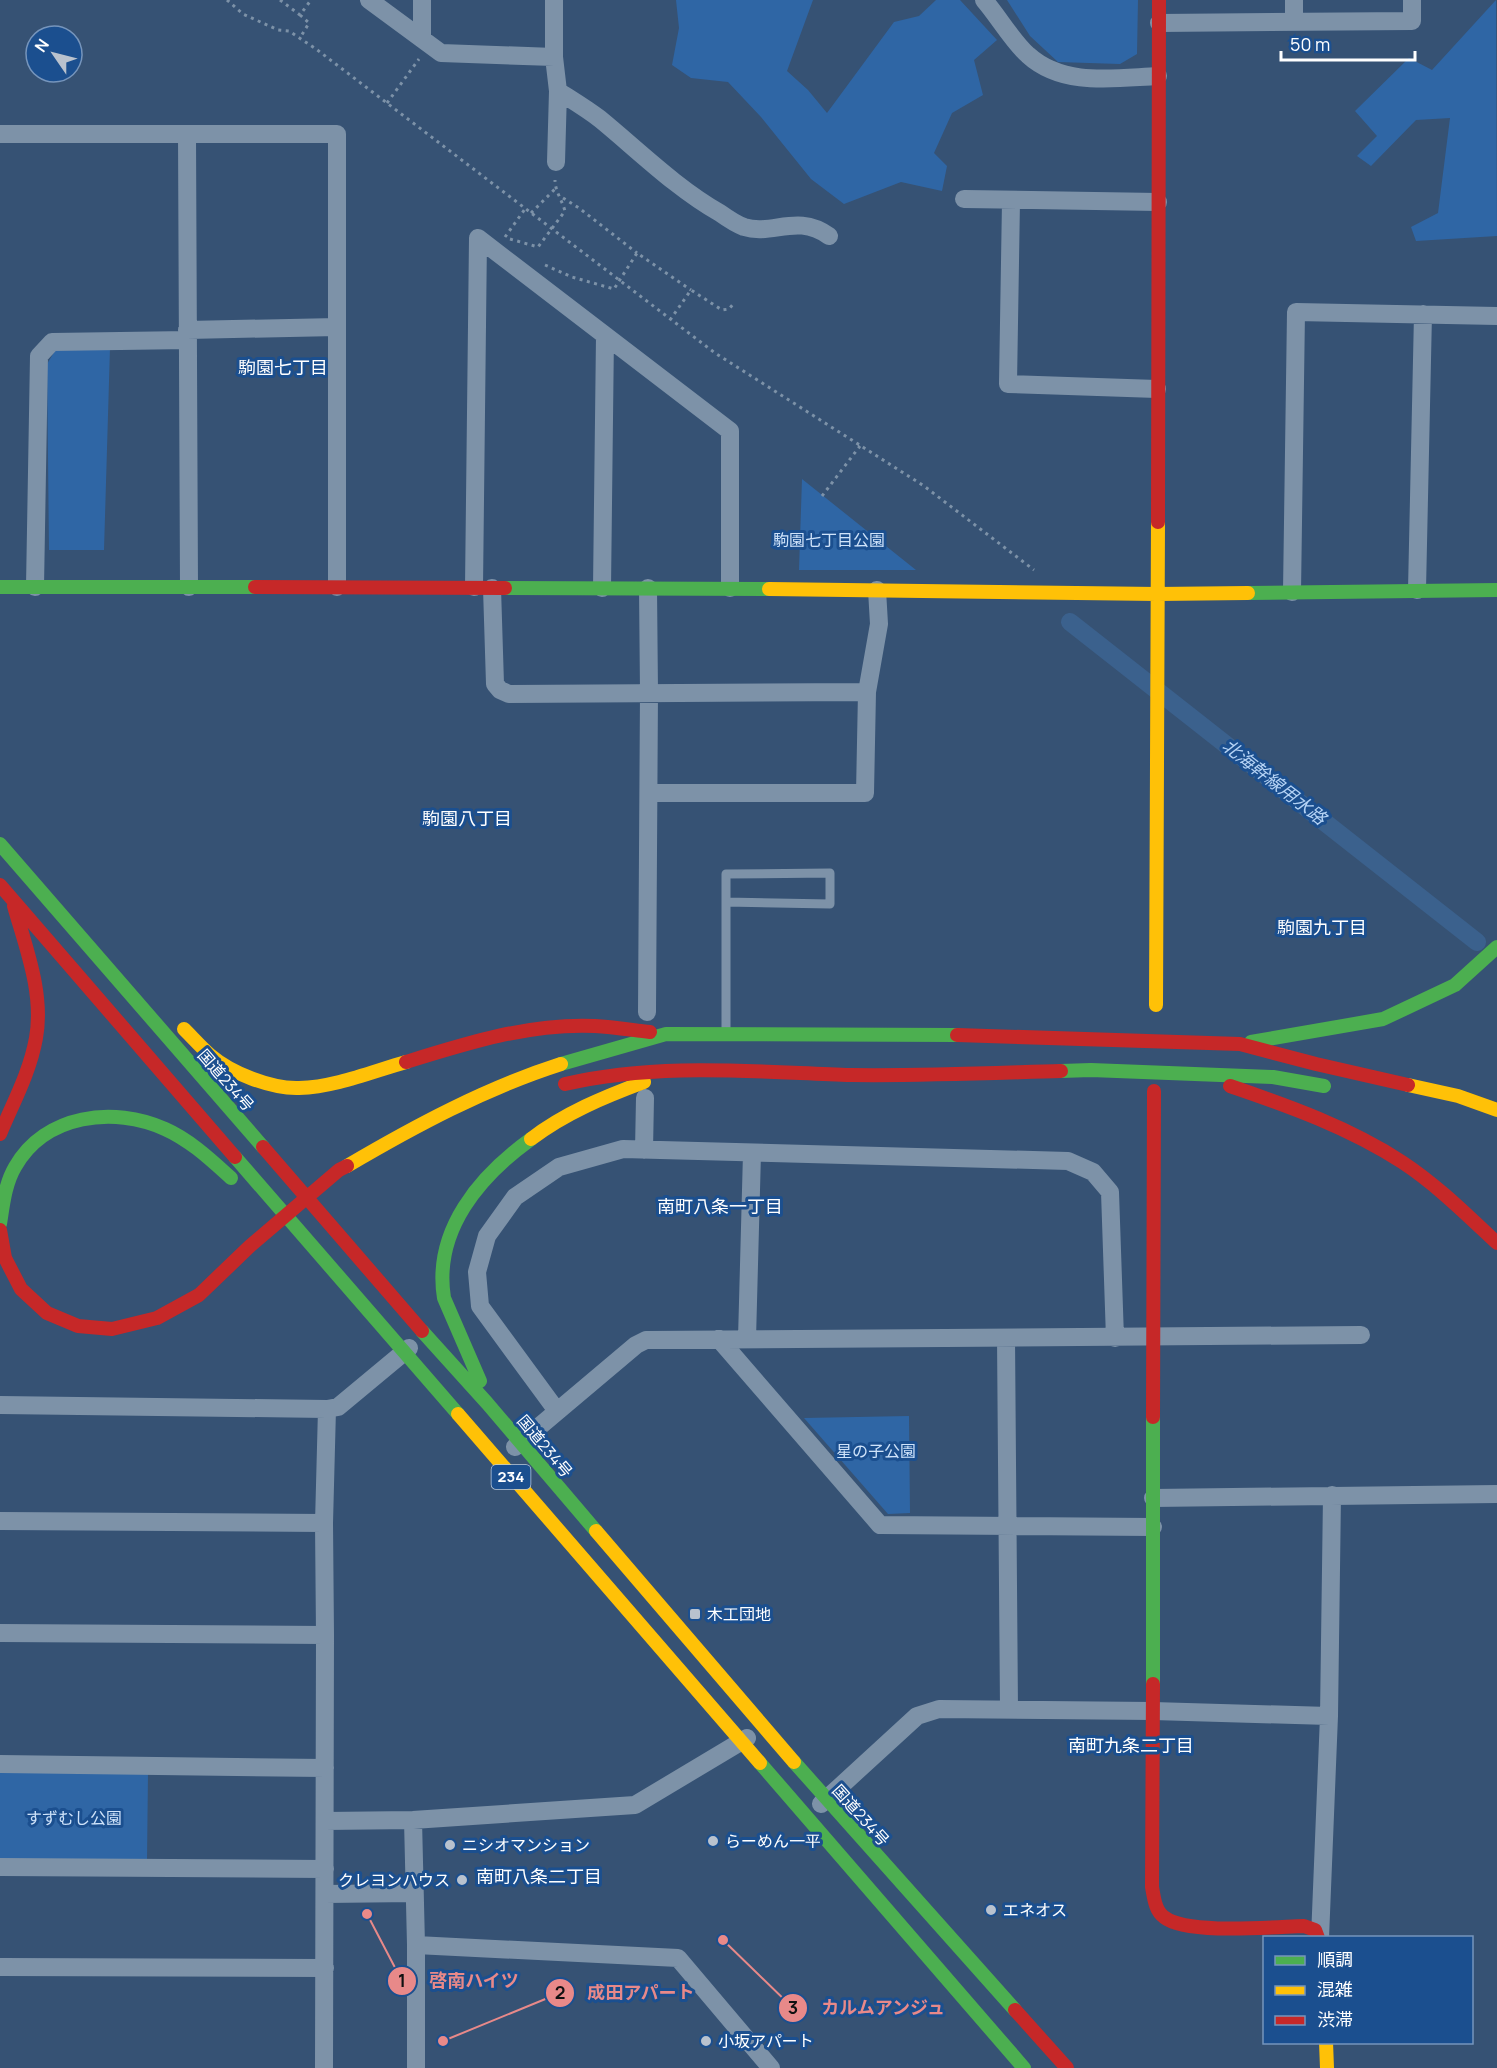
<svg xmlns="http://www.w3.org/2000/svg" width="1497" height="2068" font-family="Manrope,'Noto Sans JP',sans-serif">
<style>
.green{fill:#2f66a5}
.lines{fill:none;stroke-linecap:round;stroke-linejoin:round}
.canal{stroke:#3b618d;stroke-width:18}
.path{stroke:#7d92a8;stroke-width:3;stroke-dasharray:3 4.5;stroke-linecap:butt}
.lane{stroke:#7d92a8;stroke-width:9}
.street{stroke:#7d92a8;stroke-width:18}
.fast{stroke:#4caf50;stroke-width:14}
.slow{stroke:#ffc107;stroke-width:14}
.jam{stroke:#c62828;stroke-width:14}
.poi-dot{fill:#b9c2ce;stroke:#1b4f8f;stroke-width:2}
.labels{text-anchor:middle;stroke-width:6;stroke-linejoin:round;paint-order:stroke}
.shield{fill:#1b4f8f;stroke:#bbcadd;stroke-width:1.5}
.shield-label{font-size:15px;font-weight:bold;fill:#fff}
.park-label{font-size:16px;fill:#cfe3fa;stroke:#1b4f8f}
.street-label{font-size:16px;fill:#fff;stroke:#1b4f8f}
.poi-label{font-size:16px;fill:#fff;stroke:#1b4f8f;text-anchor:start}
.neighbourhood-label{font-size:18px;fill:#fff;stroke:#1b4f8f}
.water-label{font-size:18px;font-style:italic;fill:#b5d3f5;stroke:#1b4f8f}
.leader{fill:none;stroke:#e88989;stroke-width:2}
.callout-dot{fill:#e88989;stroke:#1b4f8f;stroke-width:2}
.mark-label{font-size:18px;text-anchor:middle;font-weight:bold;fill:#111}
.callout-label{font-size:18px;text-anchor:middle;font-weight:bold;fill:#e88989;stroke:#1b4f8f;stroke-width:6;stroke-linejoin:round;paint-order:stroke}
</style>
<rect width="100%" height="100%" fill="#365274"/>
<path class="green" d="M676,0H813L787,71L808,90L827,113L894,22L919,16L936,0H960L997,40L974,60L983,95L952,113L934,153L947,166L942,191L901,182L844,204L811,179L761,117L728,82L691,78L672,65L679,28Z
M1007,0H1138L1137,54L1120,64L1058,62L1030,36Z
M1496,0L1497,236L1416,241L1411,227L1438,213L1450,118L1416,120L1371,166L1357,156L1377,136L1355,111L1409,58L1432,70Z
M110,348L104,550H49L47,364L56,349Z
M802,479L916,570H799Z
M909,1416L910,1513L888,1514L804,1418Z
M0,1773H148L147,1862L0,1861Z"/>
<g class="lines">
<path class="canal" d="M1070,622L1477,942"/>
<path class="path" d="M227,0L243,14L278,30L289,31L316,49L715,353L924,486L1034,570
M280,0L300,15L311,0
M300,15L309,23L300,38
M387,103L419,59
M563,198L579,208L637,253
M531,213L555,189
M505,237L525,209
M510,239L538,247L565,211C562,200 555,191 555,180
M545,265L572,277L614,289L637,253L691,290
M670,320L691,290L722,310L729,309L735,302
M822,496L860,446"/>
<path class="lane" d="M726,902V874L830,873V904L726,902V1029"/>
<path class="street" d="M369,0L441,53L554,57
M422,0V39
M554,0V57L558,91L556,162
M984,0C998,16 1013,42 1028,55C1063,87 1114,78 1158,76
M1294,0V20
M1159,23L1412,21V0
M558,91C572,100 587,109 600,119C639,151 676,188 720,213C727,218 736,224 744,227C773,236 797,213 829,236
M0,134H337V587
M187,134L189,587
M964,199L1158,202
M1011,201L1008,384L1157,389
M478,238L730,431V588
M187,330L337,327
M35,587L39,356L52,342L188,340
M474,587L478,238
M492,588L495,684L500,690L509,694L867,692
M602,588L605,335
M1417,590L1423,314
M1292,592L1296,312L1497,316
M649,793H865L867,692L879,624L877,590
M647,1012L649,692L648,588
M644,1150L645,1098
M1006,1338L1009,1709
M719,1339L880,1525L1153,1527
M747,1339L752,1153
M0,1405L327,1409
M557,1411L480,1306L477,1272L487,1236L515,1197L559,1167L623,1149L1068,1161L1093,1172L1110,1192L1115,1338
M515,1447L636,1345L646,1340L1361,1335
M1153,1498L1497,1494
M0,1521L324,1523
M0,1633L325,1635
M0,1764L325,1768
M821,1804L917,1716L939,1709L1153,1711L1329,1716
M413,1820L416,1945V2068
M325,1821L413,1820L635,1805L747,1738
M0,1867L325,1869
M325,1894L414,1893
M1320,1938L1329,1716L1332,1495
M416,1945L678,1958L771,2068
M0,1967L325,1968
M324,2068L325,1635L324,1523L327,1409L338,1407L409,1348"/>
<path class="fast" d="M0,587H255
M505,588L769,589
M1248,593L1497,590
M0,844L263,1147
M1251,1042L1383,1019L1455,985L1497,947
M561,1064L666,1034L957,1035
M1061,1071L1091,1070L1273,1077L1324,1086
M235,1157L458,1414
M0,1224C3,1205 5,1184 15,1167C45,1114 114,1106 165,1129C190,1140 211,1160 231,1178
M422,1331L487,1403L596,1531
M480,1381L444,1298C433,1230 480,1176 531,1139
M1153,1684V1417
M794,1762L1015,2010
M760,1763L1024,2068"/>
<path class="slow" d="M769,589L1157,594L1248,593
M1156,1005L1158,522
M184,1029C193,1038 201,1047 210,1055C231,1073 271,1089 299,1088C335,1087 371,1072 406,1062
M1408,1085L1458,1096L1497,1110
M531,1139C565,1113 604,1097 644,1082
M347,1166C415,1126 486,1088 561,1064
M458,1414L760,1763
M596,1531L794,1762
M1326,2042L1327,2068"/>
<path class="jam" d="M1158,522L1159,0
M255,587L505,588
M0,885L235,1157
M957,1035L1240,1044L1316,1064L1408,1085
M406,1062C467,1043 530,1023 595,1026C613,1027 632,1030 650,1032
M565,1084C658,1062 756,1072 851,1075C921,1076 991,1073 1061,1071
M1230,1086C1289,1106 1350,1128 1402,1162C1437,1185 1467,1215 1497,1243
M0,1134C13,1103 30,1072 36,1038C44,994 26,948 14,906
M263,1147L422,1331
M0,1230L5,1258L21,1289L47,1313L78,1326L112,1329L157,1318L199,1295L250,1246L339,1170L347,1166
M1153,1417L1154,1091
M1153,1684L1152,1887C1154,1897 1155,1911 1164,1917C1186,1935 1273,1927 1304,1926L1315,1930L1318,1938
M1015,2010L1067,2068"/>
</g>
<g class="poi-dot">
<rect x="689" y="1608" width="12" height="12" rx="3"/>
<circle cx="713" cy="1841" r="6"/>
<circle cx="450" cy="1845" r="6"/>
<circle cx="462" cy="1880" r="6"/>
<circle cx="991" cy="1910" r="6"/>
<circle cx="706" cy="2041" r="6"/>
</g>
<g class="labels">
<rect class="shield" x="491.5" y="1465" width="39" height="24" rx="4.5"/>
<g class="shield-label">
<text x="511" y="1482">234</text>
</g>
<g class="park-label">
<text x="829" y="546">駒園七丁目公園</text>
<text x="876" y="1457">星の子公園</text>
<text x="74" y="1824">すずむし公園</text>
</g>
<g class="street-label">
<text transform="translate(226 1080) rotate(49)" y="6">国道234号</text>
<text transform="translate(545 1446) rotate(50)" y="6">国道234号</text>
<text transform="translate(861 1815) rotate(48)" y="6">国道234号</text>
</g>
<g class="poi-label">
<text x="707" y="1620">木工団地</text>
<text x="725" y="1847">らーめん一平</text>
<text x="462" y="1851">ニシオマンション</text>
<text x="450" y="1886" text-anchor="end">クレヨンハウス</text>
<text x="1003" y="1916">エネオス</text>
<text x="718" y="2047">小坂アパート</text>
</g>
<g class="neighbourhood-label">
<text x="283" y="374">駒園七丁目</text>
<text x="467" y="825">駒園八丁目</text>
<text x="1322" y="934">駒園九丁目</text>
<text x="720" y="1213">南町八条一丁目</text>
<text x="1131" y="1752">南町九条二丁目</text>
<text x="539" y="1883">南町八条二丁目</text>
</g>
<g class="water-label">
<text transform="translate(1274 782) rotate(38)" y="6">北海幹線用水路</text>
</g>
</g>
<path class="leader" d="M367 1914L402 1981M443 2041L560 1993M723 1940L793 2008"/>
<g class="callout-dot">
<circle cx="367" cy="1914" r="6"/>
<circle cx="443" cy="2041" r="6"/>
<circle cx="723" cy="1940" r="6"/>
<circle cx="402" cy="1981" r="15"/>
<circle cx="560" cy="1993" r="15"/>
<circle cx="793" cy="2008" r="15"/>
</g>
<g class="mark-label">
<text x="402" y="1987">1</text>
<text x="560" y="1999">2</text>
<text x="793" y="2014">3</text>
</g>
<g class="callout-label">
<text x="474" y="1987">啓南ハイツ</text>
<text x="641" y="1999">成田アパート</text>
<text x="883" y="2014">カルムアンジュ</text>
</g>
<rect x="1263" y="1936" width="210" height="108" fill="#1b4f8f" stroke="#7695bc" stroke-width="1.5"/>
<rect x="1275" y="1956" width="30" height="9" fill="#4caf50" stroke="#7695bc" stroke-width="1.5"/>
<text x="1317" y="1966" font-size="18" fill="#ffffff">順調</text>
<rect x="1275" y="1986" width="30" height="9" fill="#ffc107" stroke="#7695bc" stroke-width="1.5"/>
<text x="1317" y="1996" font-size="18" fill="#ffffff">混雑</text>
<rect x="1275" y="2016" width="30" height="9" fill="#c62828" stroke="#7695bc" stroke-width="1.5"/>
<text x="1317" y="2026" font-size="18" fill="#ffffff">渋滞</text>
<g transform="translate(54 54) rotate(305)"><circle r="28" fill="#1b4f8f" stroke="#7695bc" stroke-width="1.5"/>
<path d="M0-4.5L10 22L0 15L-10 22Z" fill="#b9c2ce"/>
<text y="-9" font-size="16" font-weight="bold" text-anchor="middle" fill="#ffffff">N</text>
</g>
<path d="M1281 51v9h134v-9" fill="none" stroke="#ffffff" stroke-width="3"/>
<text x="1290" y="51" font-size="18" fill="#ffffff" stroke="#1b4f8f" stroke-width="4.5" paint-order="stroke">50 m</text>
</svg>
